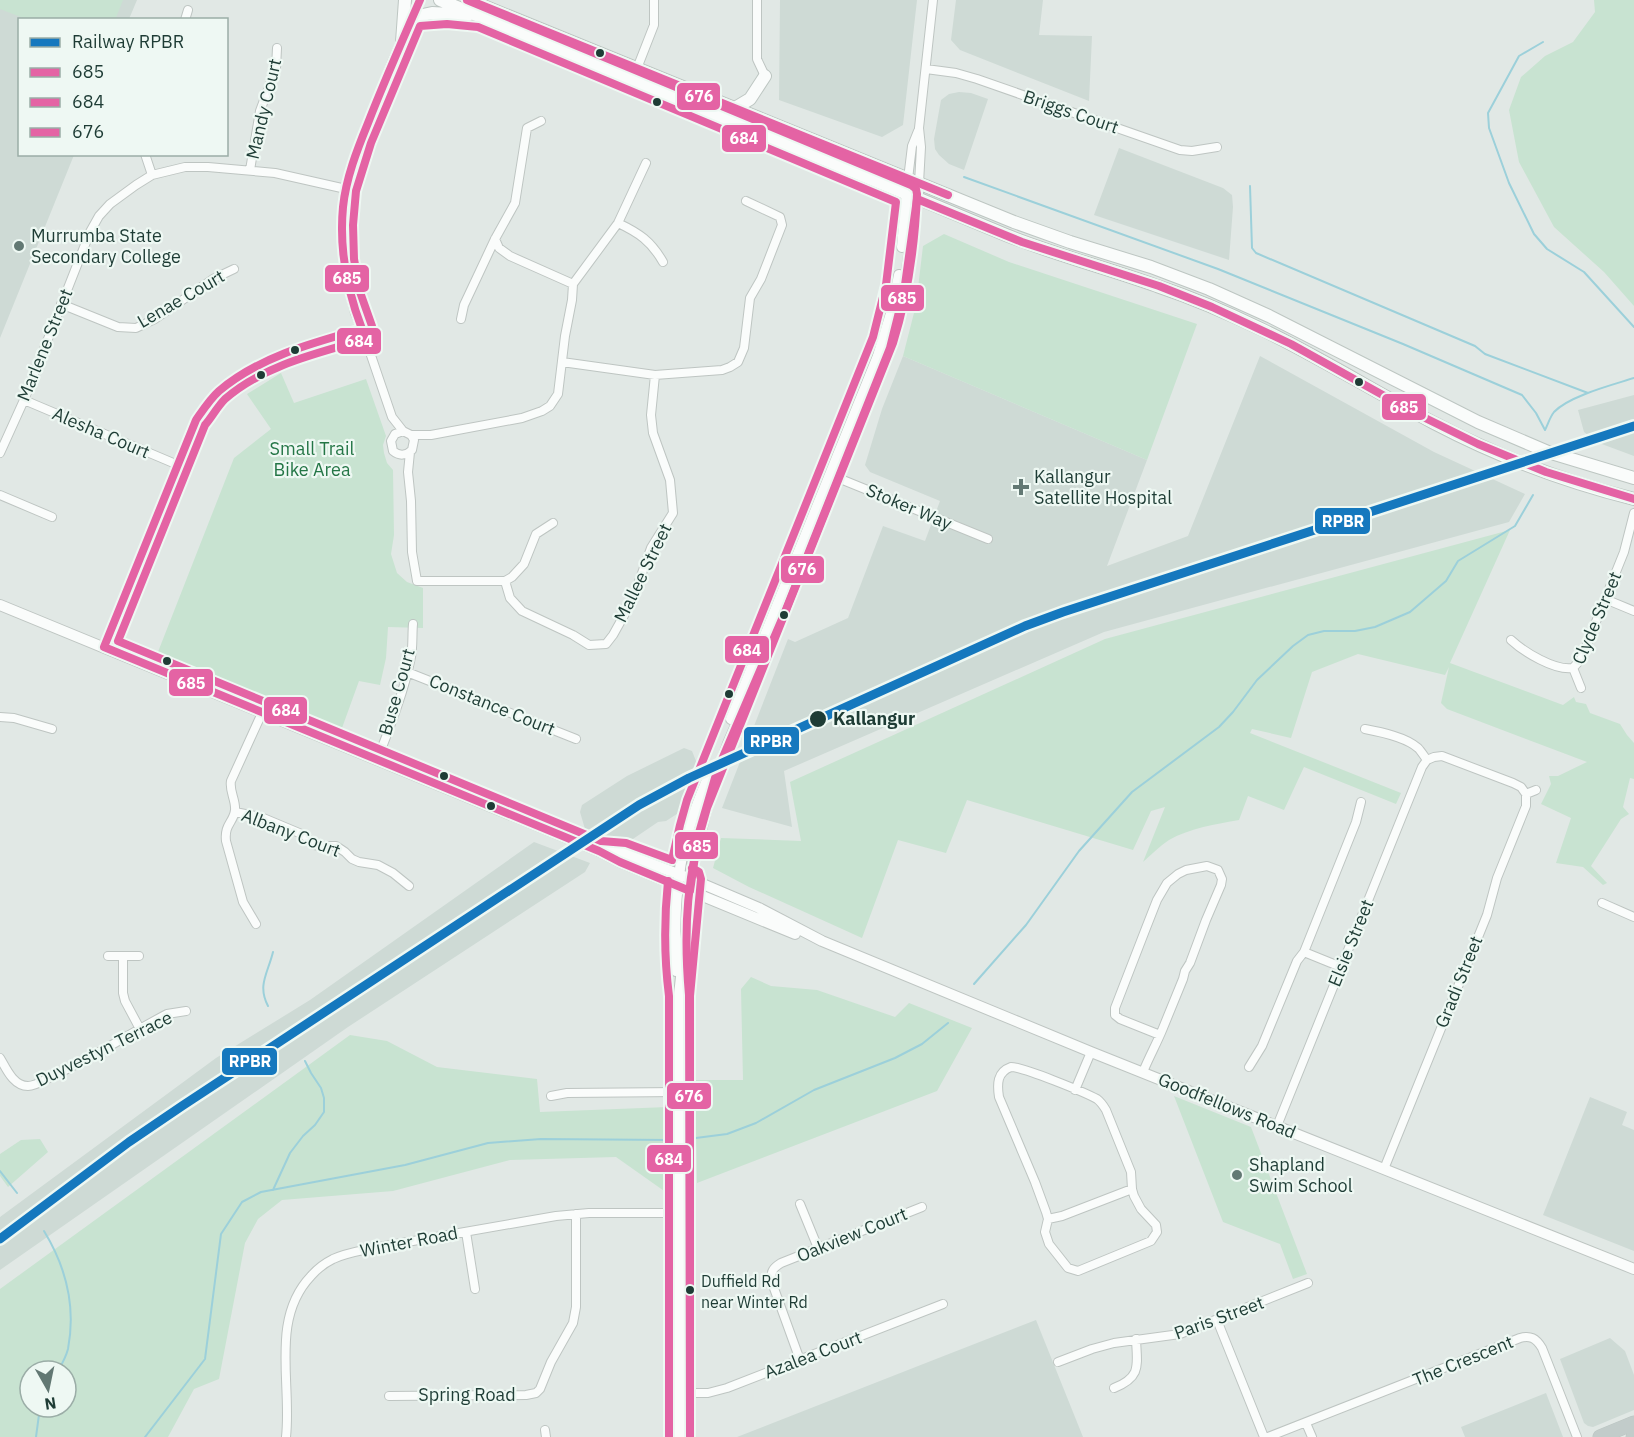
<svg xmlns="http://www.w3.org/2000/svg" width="1634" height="1437" font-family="'IBM Plex Sans',sans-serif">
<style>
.built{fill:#cedad5}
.green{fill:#c8e3d1;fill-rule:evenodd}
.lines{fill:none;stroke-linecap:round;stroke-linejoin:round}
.stream{stroke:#9cd0da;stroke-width:2}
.minor-casing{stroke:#bec5c2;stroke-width:10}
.tertiary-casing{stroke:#bec5c2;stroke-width:12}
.secondary-casing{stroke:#bdc6c2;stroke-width:14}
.trunk-casing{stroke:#bbc5c2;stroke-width:15}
.minor{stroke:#fafcfb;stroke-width:8}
.tertiary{stroke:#fafcfb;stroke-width:10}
.secondary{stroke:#fafcfb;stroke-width:12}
.trunk{stroke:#c2ccca;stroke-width:14}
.bus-1-casing{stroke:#eef8f3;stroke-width:12}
.bus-2-casing{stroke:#eef8f3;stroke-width:12}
.bus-3-casing{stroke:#eef8f3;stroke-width:12}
.bus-1{stroke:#e463a4;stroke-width:8}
.bus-2{stroke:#e463a4;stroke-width:8}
.bus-3{stroke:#e463a4;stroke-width:8}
.rail-1-casing{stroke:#eef8f3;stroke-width:14}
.rail-1{stroke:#1578be;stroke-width:9}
.bus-dot{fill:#1e3c35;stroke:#eef8f3;stroke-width:2}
.poi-dot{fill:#627873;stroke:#eef8f3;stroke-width:2}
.labels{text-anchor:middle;stroke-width:4.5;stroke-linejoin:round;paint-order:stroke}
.bus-label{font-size:16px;fill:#1e3c35;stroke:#eef8f3;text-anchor:start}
.street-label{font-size:18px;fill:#1e3c35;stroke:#eef8f3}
.poi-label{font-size:18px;fill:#1e3c35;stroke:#eef8f3;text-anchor:start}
.park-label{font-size:18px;fill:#247646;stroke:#eef8f3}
.stop-label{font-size:18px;font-weight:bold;fill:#1e3c35;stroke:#eef8f3;text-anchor:start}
.line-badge{stroke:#eef8f3;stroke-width:2}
.badge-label{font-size:16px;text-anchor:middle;font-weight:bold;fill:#fff}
</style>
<rect width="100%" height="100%" fill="#e1e8e5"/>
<path class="built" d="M0,0H137L129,19L20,20V154L74,155L0,338Z
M780,0H917L903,125L882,137L779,100Z
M956,0H1043L1039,35L1092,36L1089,101L960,50L951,40Z
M959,92L971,93L988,99L964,170L949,164L939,155L935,149L934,139L941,100L949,94Z
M1119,148L1223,188L1232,195L1233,207L1229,260L1094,215Z
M903,356L1147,460L1107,566L1188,536L1260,356L1434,452L1525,494L1509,522L1104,632L784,771L792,827L722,808L788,639L795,642L848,618L883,526L925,541L940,501L870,472L865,465L882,409Z
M1634,395V456L1599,443L1584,432L1578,410Z
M684,748L692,751L696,761L694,779L680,812L666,821L658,822L630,841L598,837L585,829L580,812L582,805L627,776Z
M534,842L590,863L585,872L348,1027L0,1270V1217L216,1058L310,1000Z
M1590,1097L1627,1112L1622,1125L1634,1130V1251L1543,1215Z
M1036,1320L1083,1437H737L936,1359Z
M1610,1338L1625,1351L1634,1375V1410L1593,1427L1588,1426L1584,1423L1560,1359Z
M1546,1393L1563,1437H1465L1461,1427Z"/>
<path class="green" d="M0,0H123L115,20L26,19L0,9Z
M1594,0H1634V306L1604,272L1554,227L1519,162L1509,110L1521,77L1545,56L1573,42L1595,12Z
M944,234L1009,262L1197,324L1147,460L903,356L916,305L923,246Z
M281,373L294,403L366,379L386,436L383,445L384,453L387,463L393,470L394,535L391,554L397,573L407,582L423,588V628L388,627L386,658L380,685L359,681L342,728L156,657L234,458L271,429L247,394Z
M1510,530L1450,663L1563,705L1574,697L1576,702L1586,704L1590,713L1620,724L1627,735L1634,743V779L1630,778L1623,807L1629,814L1621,819L1591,866L1607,883L1603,885L1583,867L1556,863L1571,818L1541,804L1551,784L1549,776H1558L1587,762L1447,709L1441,703L1449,667L1445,675L1358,654L1312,672L1291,738L1252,729L1250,733L1401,793L1396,804L1304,767L1284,810L1248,796L1239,820C1216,824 1190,828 1169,840C1160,846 1152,854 1143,862L1165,807L1151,811L1133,850L967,800L946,853L898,840L862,938L749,887L713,868L721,838L801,841L790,782L1105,639Z
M751,977L771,986L817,990L895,1017L909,1003L972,1028L937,1091L697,1183L695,1080H743L741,989Z
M350,1035L387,1041L437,1067L537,1079L540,1112L668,1107L667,1193L616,1157L510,1160L393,1191L282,1200L258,1219L245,1243L219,1379L194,1389L168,1437H0V1289ZM30,1371H66V1407H30Z
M1174,1096L1251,1127L1307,1274L1293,1279L1280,1244L1223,1222Z
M40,1139L48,1152L8,1187L0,1176V1154L21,1140Z"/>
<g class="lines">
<path class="stream" d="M1543,42L1519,56L1488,113L1489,128L1509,183L1534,234L1547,249L1584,272L1634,327
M964,177L1218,269L1403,344L1522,395L1536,413L1545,430
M1250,186L1252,248L1256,253L1475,346L1485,354L1588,393
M1545,430C1548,424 1550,417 1554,412C1569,396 1612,385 1634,378
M974,984L1026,925L1079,851L1132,792L1219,727L1233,712L1257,680L1293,646L1308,635L1324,631H1355L1375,627L1410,612L1446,581L1458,561L1515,526L1533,495
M268,1006C257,985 268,973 273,952
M688,1139L727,1134L756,1123L814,1090L895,1058L922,1044L948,1023
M0,1171L17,1193
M273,1190L290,1153L303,1136L315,1125L324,1112V1098L321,1088L311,1073L305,1061
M44,1231C66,1267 76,1307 68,1349C66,1357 62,1364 58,1371
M36,1437L40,1407
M145,1437L205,1359L221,1234L242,1202L261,1192L405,1165L488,1143L541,1139L670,1140"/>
<g class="minor-casing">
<path id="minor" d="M757,0V59L765,76
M185,20L188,10
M926,69L956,73L977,79L1180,150L1192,151L1217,147
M636,71L654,25V0
M145,154L152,175
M250,170L260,111L276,68L277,48
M908,179L912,146L918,131
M919,183L921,147L919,128L933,0
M618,223C639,233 651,241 663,262
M495,239L499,248L510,256L573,284
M61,304L118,327L136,328L155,319L213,279L234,269
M461,319L464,305L495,239L515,203L527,128L541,121
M562,362L655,375L722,370L730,367L738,362L744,348L750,298L761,279L782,225L780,217L746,201
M24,400L178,465
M403,431L395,434L391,441L393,451C399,456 406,456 412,450L414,440L411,435L403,431L392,417L362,329L355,313L346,275L342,231L343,207L346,189L355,158L392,62L420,0
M411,435H431L522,418L542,411L550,406L558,394L565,336L572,300L573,284L618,223L646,163
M410,452L408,472L411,501L412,552L417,581H505L512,577L524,564L536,534L553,523
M0,453L24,400L90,232L99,216L110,204L136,185L152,175L185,167H208L275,173L346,189
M833,476L988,539
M0,495L52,517
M505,581L510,598L522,611L573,635L589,645L606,644L613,635L632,601L651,548L673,513L670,480L653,433L651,415L655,375
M1605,599L1634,611
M1511,640C1524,652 1555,671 1573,668
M104,647L196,420C203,411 210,399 219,391C260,357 312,343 362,329
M407,672L576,739
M1581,688L1573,668L1581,659L1624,552L1634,513
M0,717L14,718L52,729
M1365,729C1381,732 1406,737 1418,748C1421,751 1424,756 1427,760
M377,760C390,727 404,692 411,657C413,646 412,635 413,624
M1427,760L1434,757L1442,756L1513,783L1521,787L1526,794L1536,790
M235,812L261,817L304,835L314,845L320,846H336L345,852L352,859L359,862L378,865L393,873L409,886
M1602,903L1634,917
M256,924L243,902L226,841C224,824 234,822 235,810C236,800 229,791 231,781L262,713
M1304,952L1341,967
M108,956H123
M139,956H123V993L125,1001L140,1029
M0,1058C6,1068 13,1086 28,1086C36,1086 46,1079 53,1076C92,1058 129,1034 167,1014L186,1011
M1011,1067C1023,1067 1084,1092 1097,1099C1101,1102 1103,1105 1106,1110L1131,1172L1132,1189L1134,1196L1141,1209L1156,1225L1157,1232L1151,1241L1078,1271L1068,1268L1049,1244L1045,1232L1048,1219L1046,1212L1035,1182L999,1097C997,1084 997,1072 1011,1067Z
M1249,1067L1262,1046L1297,961L1304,952L1356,822L1361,802
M1143,1072C1149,1057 1157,1043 1163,1028L1183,979L1185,971L1190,963L1206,920L1221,885L1222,879L1218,870L1207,866L1186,870L1178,874L1167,883L1157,900L1146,928L1115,1008V1015L1120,1019L1160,1035
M1075,1090L1091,1052
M551,1096L567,1093L679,1092
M1277,1126L1422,767L1427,760
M1384,1169L1487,915L1497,878L1526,806V794
M800,1204L818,1248
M1048,1219L1062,1216L1132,1189
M466,1232L475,1289
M1217,1320L1264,1437
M800,1360L771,1280C771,1271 773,1268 781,1263L922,1207
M1058,1362L1092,1349L1114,1343L1180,1334L1308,1283
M1114,1388C1142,1377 1137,1365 1136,1339
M680,1393H708L727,1388L943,1304
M389,1396L526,1395L536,1393L540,1389L551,1362L573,1323L576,1307V1214
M1306,1423L1312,1437
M545,1430L546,1437
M286,1437C292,1383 270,1319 311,1276C317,1269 325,1263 333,1259C346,1253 360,1251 373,1248L556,1216L589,1213H680
M1268,1437L1520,1338C1530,1335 1536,1338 1542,1348L1577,1437"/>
</g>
<g class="tertiary-casing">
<path id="tertiary" d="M902,247L908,179
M0,605L599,851L620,862L795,934
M731,719L878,356L892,310L899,275
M599,851L623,853L691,879L759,908L822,941L1091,1052L1634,1269
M676,971C674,929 675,884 685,843C691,819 700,796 710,773
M680,1437L679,995L694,859L709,798L728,744L785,612L890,348L904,292L919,183"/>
</g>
<g class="secondary-casing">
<path id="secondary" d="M440,0L1006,235C1056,255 1107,268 1157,286C1193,298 1228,313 1263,330C1321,358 1377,393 1434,423C1497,456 1565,482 1634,499
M469,0L1014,222L1070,242L1151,267L1209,289L1269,316L1478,422L1548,452L1634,478
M413,17L432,13L468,15
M402,42L405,0
M735,108L750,99L765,76"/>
</g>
<g class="trunk-casing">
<path id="trunk" d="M1600,1437L1634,1423
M1633,1437H1634"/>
</g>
<use href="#minor" class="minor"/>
<use href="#tertiary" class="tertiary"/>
<use href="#secondary" class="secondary"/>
<use href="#trunk" class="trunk"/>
<g class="bus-1-casing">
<path id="bus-1" d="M420,0C402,41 384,82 368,123C357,150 346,178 343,207C339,249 347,290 362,329C312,343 259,357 219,391C210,399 203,410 196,420L104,647L599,851L620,862L690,891L698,836L717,771L785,612L890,348L904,292L917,199L1022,242L1159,286L1212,307L1291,344L1415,413L1478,444L1546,472L1634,499
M469,0L948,195"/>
</g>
<g class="bus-2-casing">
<path id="bus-2" d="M447,24L478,27L896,202L886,285L873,337L687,800L680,825L672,860L626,843L601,841L118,641L205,425C212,417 217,407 225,399C264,365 318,353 366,339L371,334L372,326L360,292L354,259L353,225L356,191L371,143L420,26Z
M668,881C664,920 664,957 669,996V1437
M690,1437V996L701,879L699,872L692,868"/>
</g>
<g class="bus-3-casing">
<path id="bus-3" d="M467,0L911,185L916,189L917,194C915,244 908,295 893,343L707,808C687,873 683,927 689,995L690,1437"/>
</g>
<use href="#bus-1" class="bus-1"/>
<use href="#bus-2" class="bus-2"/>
<use href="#bus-3" class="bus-3"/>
<g class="rail-1-casing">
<path id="rail-1" d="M0,1239L129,1142L182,1106L639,805L689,778L1025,626L1063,612L1634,426"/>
</g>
<use href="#rail-1" class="rail-1"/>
</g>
<g class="bus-dot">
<circle cx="600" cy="53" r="5"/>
<circle cx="657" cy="102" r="5"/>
<circle cx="295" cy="350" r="5"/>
<circle cx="261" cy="375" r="5"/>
<circle cx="1359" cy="382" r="5"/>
<circle cx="784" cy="615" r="5"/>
<circle cx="167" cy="661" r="5"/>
<circle cx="729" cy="694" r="5"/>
<circle cx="818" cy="719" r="9"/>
<circle cx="444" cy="776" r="5"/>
<circle cx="491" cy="806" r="5"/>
<circle cx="690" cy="1290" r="5"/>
</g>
<g class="poi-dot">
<circle cx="19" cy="246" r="6"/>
<path d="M1018 478h6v6h6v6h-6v6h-6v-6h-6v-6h6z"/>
<circle cx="1237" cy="1175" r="6"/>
</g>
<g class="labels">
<g class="bus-label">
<text x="701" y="1287">Duffield Rd<tspan x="701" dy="21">near Winter Rd</tspan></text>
</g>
<g class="street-label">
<text transform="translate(264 109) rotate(-77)" y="6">Mandy Court</text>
<text transform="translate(1071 112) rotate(19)" y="6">Briggs Court</text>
<text transform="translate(181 299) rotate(-30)" y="6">Lenae Court</text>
<text transform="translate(45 345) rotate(-68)" y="6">Marlene Street</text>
<text transform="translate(101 433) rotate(23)" y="6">Alesha Court</text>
<text transform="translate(909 507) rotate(23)" y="6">Stoker Way</text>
<text transform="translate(643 573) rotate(-64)" y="6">Mallee Street</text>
<text transform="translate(1597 618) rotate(-67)" y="6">Clyde Street</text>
<text transform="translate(397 692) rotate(-74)" y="6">Buse Court</text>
<text transform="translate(492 705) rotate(22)" y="6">Constance Court</text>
<text transform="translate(291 833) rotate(21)" y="6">Albany Court</text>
<text transform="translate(1351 943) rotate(-68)" y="6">Elsie Street</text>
<text transform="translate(1459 982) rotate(-68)" y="6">Gradi Street</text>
<text transform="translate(104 1049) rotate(-26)" y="6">Duyvestyn Terrace</text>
<text transform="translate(1227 1106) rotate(22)" y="6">Goodfellows Road</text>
<text transform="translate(852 1235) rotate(-22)" y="6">Oakview Court</text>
<text transform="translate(409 1242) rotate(-11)" y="6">Winter Road</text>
<text transform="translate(1219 1318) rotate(-20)" y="6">Paris Street</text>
<text transform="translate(813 1355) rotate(-21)" y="6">Azalea Court</text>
<text transform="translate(1463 1361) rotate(-22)" y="6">The Crescent</text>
<text x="467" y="1401">Spring Road</text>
</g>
<g class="poi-label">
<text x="31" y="242">Murrumba State<tspan x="31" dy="21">Secondary College</tspan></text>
<text x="1034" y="483">Kallangur<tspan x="1034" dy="21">Satellite Hospital</tspan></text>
<text x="1249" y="1171">Shapland<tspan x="1249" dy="21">Swim School</tspan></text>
</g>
<g class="park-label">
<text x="312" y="455">Small Trail<tspan x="312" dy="21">Bike Area</tspan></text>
</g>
<g class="stop-label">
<text x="833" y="725">Kallangur</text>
</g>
</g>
<g class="line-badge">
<rect x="676" y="82" width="45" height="29" rx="6" fill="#e463a4"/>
<rect x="721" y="124" width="46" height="29" rx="6" fill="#e463a4"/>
<rect x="324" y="264" width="46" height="29" rx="6" fill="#e463a4"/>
<rect x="880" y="284" width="45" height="28" rx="6" fill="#e463a4"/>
<rect x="336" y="327" width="46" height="28" rx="6" fill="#e463a4"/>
<rect x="1381" y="393" width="46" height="28" rx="6" fill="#e463a4"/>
<rect x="1314" y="507" width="57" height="28" rx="6" fill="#1578be"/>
<rect x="780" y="555" width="45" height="29" rx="6" fill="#e463a4"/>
<rect x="724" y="635" width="46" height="29" rx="6" fill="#e463a4"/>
<rect x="168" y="668" width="46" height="29" rx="6" fill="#e463a4"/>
<rect x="263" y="696" width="45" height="29" rx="6" fill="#e463a4"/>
<rect x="743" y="726" width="57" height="29" rx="6" fill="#1578be"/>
<rect x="674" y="831" width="45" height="29" rx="6" fill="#e463a4"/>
<rect x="221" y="1047" width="57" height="29" rx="6" fill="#1578be"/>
<rect x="666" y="1082" width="46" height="28" rx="6" fill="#e463a4"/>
<rect x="646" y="1144" width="46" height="29" rx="6" fill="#e463a4"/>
</g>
<g class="badge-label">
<text x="699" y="102">676</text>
<text x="744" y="144">684</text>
<text x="347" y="284">685</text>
<text x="902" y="304">685</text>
<text x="359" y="347">684</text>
<text x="1404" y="413">685</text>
<text x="1343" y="527">RPBR</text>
<text x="802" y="575">676</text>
<text x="747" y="656">684</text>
<text x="191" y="689">685</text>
<text x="286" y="716">684</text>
<text x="771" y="747">RPBR</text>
<text x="697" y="852">685</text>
<text x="250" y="1067">RPBR</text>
<text x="689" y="1102">676</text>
<text x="669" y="1165">684</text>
</g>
<rect x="18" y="18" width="210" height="138" fill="#eef8f3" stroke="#9bada7" stroke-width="1.5"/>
<rect x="30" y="38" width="30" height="9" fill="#1578be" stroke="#9bada7" stroke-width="1.5"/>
<text x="72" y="48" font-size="18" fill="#1e3c35">Railway RPBR</text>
<rect x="30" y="68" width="30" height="9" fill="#e463a4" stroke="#9bada7" stroke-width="1.5"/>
<text x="72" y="78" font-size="18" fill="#1e3c35">685</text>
<rect x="30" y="98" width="30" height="9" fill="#e463a4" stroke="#9bada7" stroke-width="1.5"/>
<text x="72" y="108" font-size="18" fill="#1e3c35">684</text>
<rect x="30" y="128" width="30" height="9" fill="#e463a4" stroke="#9bada7" stroke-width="1.5"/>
<text x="72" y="138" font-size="18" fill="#1e3c35">676</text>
<g transform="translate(48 1389) rotate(171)"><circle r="28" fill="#eef8f3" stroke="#9bada7" stroke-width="1.5"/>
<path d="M0-4.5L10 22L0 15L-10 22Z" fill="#627873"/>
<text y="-9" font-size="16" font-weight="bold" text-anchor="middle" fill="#1e3c35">N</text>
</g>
</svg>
